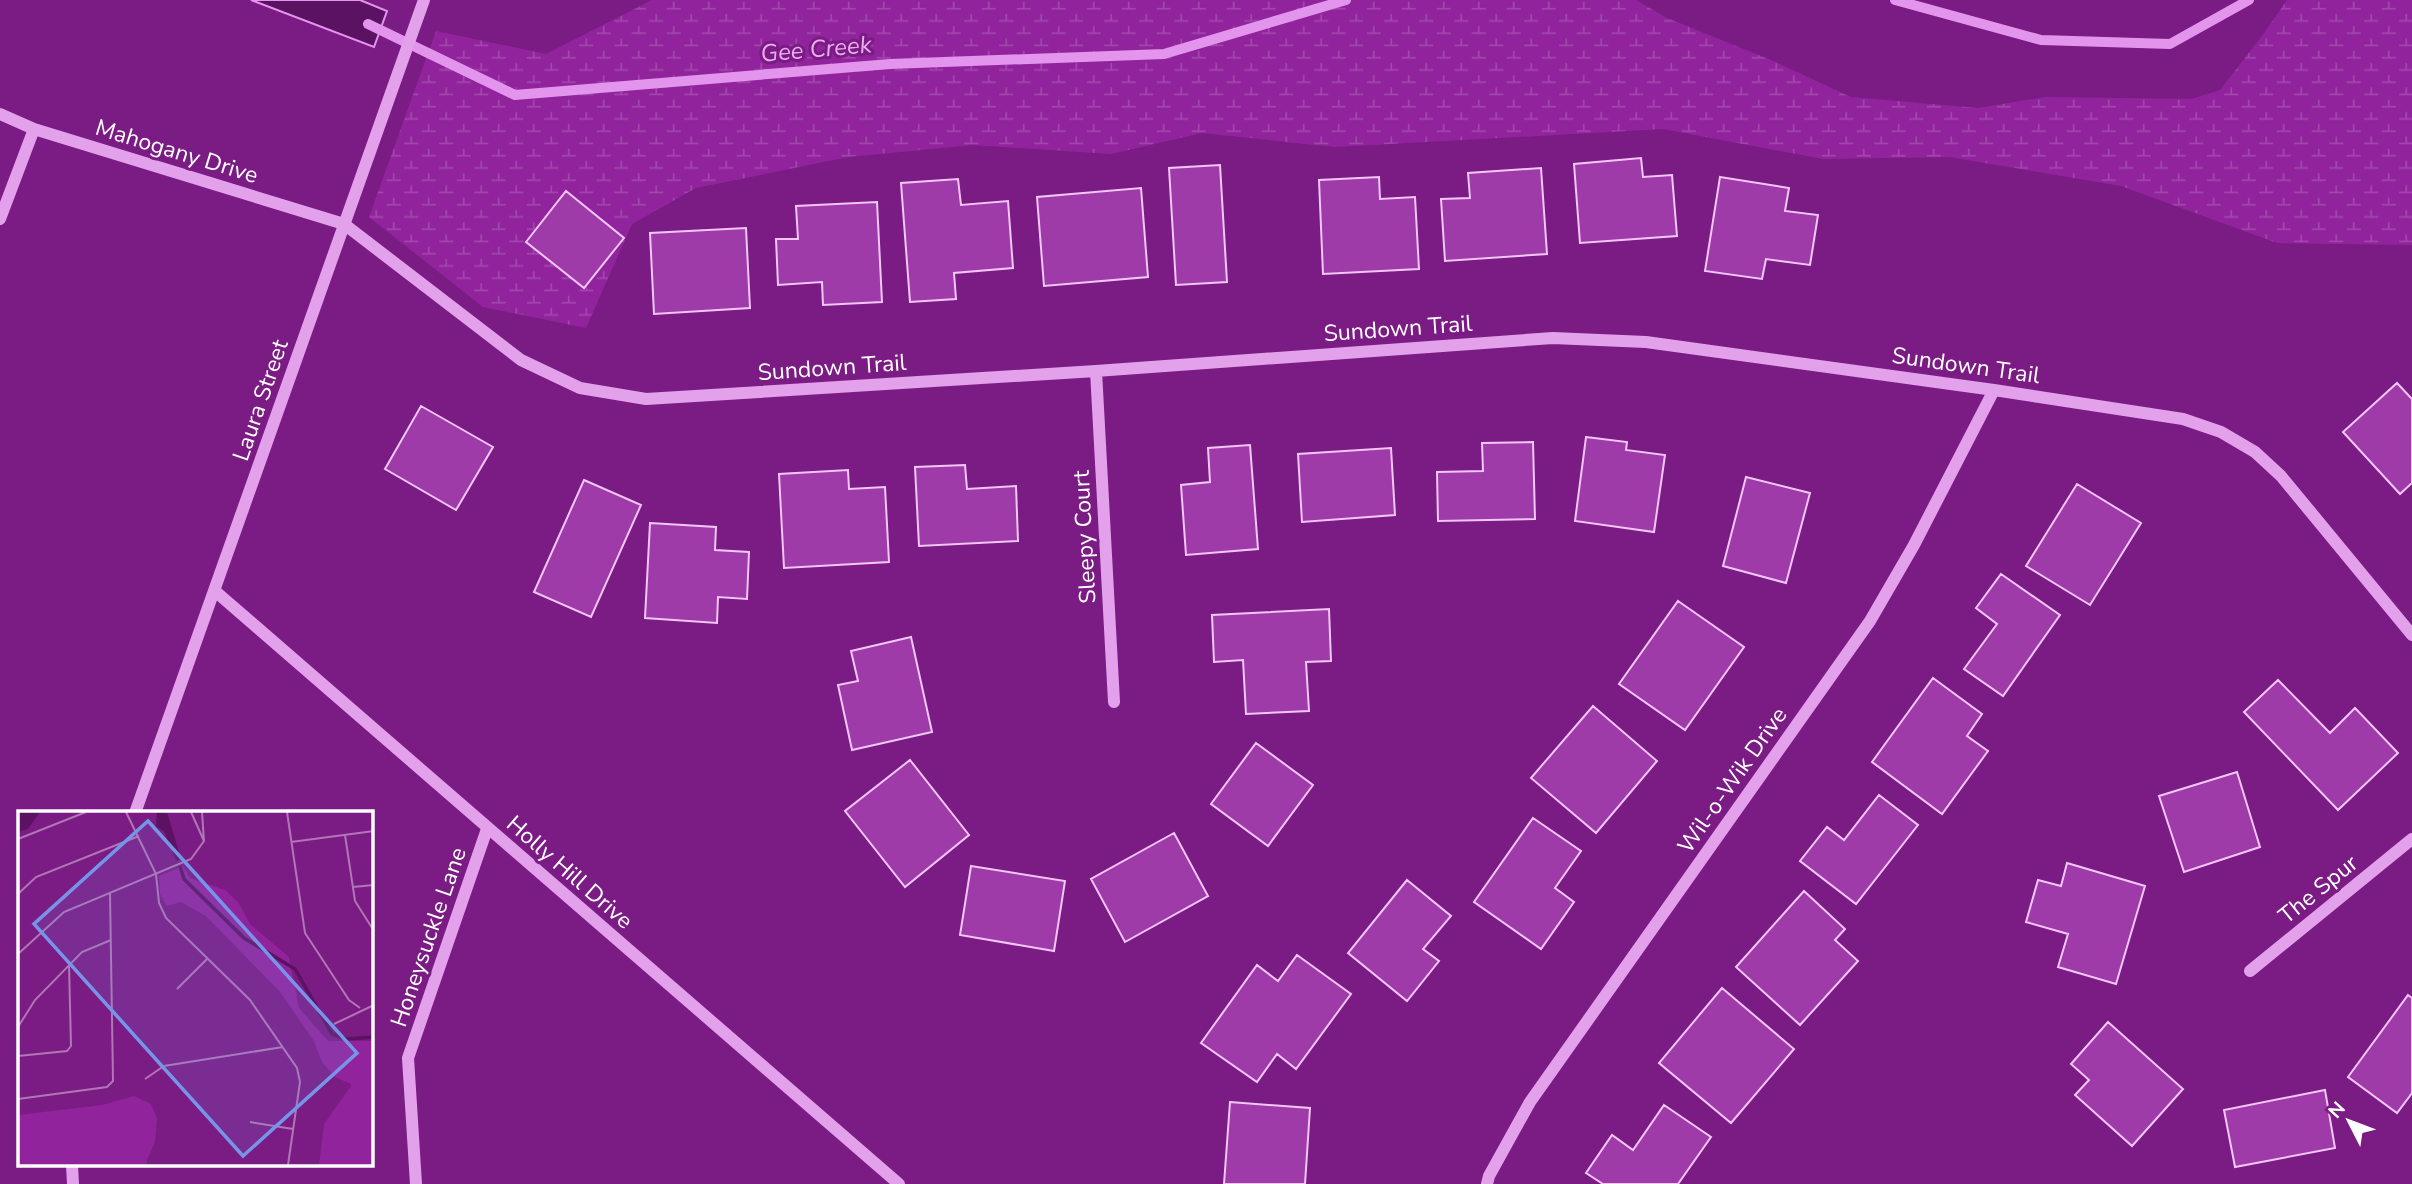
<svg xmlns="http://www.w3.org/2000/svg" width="2412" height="1184" font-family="'Nunito Sans',sans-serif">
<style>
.wetland{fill:url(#wetland-marsh)}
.water{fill:#5c1262;stroke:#e394ed;stroke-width:2}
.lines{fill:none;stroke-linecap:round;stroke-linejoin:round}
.stream{stroke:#e394ed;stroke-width:10}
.building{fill:#9f3ba9;stroke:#f3c6f8;stroke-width:2}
.minor{stroke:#e3a1eb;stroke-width:12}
.labels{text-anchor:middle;stroke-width:6;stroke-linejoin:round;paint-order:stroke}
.street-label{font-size:23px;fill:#fff;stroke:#7b1b84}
.water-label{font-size:24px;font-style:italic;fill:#ebadf2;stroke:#7b1b84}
.inset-river{fill:none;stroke:#5c1262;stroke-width:3.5}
.inset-road{fill:none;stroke:#b076b5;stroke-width:2}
.view{fill:#7795e8;fill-opacity:0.15;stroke:#7795e8;stroke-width:3.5}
.inset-edge{fill:none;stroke:#fff;stroke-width:3.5}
</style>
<defs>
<pattern id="wetland-marsh" width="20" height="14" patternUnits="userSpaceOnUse" patternTransform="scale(1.75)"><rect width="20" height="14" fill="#91249d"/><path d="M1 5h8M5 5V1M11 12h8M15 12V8" fill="none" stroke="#a245ac"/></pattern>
</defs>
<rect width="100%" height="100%" fill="#7b1b84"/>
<path class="wetland" d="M652,0H1636L1667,18L1771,60L1851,97L1978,108L2045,97L2191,99L2220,90L2262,36L2287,0H2412V245L2277,243L2121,186L1949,157L1823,159L1663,129L1335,147L1202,133L1111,154L973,145L848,157L696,188L632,224L586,328L483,307L369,217L436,31L546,54Z"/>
<path class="water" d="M251,0H360L387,11L374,47Z"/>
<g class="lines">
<path class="stream" d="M1895,0L2041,40L2170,44L2249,0
M368,24L515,95L890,64L1164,54L1346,0"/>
</g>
<path class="building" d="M1641,158L1643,177L1672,175L1677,236L1580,243L1574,164Z
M1220,165L1227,282L1176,285L1169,168Z
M1541,168L1547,254L1445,261L1441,199L1470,198L1468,173Z
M1379,177L1380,199L1415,197L1419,269L1323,274L1319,180Z
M1720,177L1789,188L1785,211L1818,215L1810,265L1766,259L1762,279L1705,271Z
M958,179L961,205L1008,201L1013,268L954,273L956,299L910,302L901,183Z
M1141,188L1148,277L1044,286L1037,197Z
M566,191L624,238L584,288L526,242Z
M877,202L882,302L823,305L822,282L778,285L776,239H798L796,206Z
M746,228L750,308L654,314L650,233Z
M2397,383L2412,399V483L2400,494L2343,432Z
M421,406L493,447L456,510L385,469Z
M1586,437L1627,442L1626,450L1665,455L1654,532L1575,521Z
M1533,442L1535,519L1438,521L1437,472L1483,471L1482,443Z
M1250,445L1258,549L1186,555L1181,485L1210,482L1208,448Z
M1391,448L1395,515L1302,522L1298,454Z
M965,465L967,489L1016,486L1018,541L919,546L915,467Z
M848,470L849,489L885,487L889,562L784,568L779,474Z
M1746,477L1810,493L1786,583L1723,566Z
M584,480L641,505L591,617L534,592Z
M2077,484L2141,523L2090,605L2026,566Z
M650,523L716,527L715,550L749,552L747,599L718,597L717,623L645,618Z
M2001,574L2060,615L2003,696L1964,669L1997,624L1976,608Z
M1678,601L1744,647L1685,730L1619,684Z
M1329,609L1331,661L1306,662L1309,711L1246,714L1243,660L1214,662L1212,615Z
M911,637L932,732L852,750L838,685L858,681L851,651Z
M1933,678L1982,714L1967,736L1988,751L1942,814L1872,762Z
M2278,680L2330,733L2355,708L2398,753L2338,810L2244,712Z
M1593,706L1657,761L1596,833L1531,778Z
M1256,743L1313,785L1268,846L1211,804Z
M910,760L969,835L905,887L845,811Z
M2237,772L2260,847L2184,872L2159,796Z
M1879,795L1918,825L1856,904L1800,861L1827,827L1844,840Z
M1533,818L1581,851L1555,888L1574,902L1541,949L1474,902Z
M1174,833L1208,896L1125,942L1091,879Z
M2067,863L2145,886L2116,984L2058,967L2068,934L2026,922L2038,880L2061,886Z
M971,866L1065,881L1054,951L960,935Z
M1407,880L1451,916L1423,949L1439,961L1407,1001L1348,953Z
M1804,891L1845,929L1835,940L1858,961L1800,1025L1736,967Z
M1297,955L1351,994L1296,1069L1277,1054L1257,1082L1201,1043L1257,965L1278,981Z
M1722,988L1794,1049L1731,1123L1659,1063Z
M2408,995L2412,998V1093L2397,1113L2348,1077Z
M2108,1022L2183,1089L2132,1146L2075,1095L2089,1080L2071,1064Z
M2325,1090L2335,1148L2235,1167L2224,1110Z
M1230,1102L1310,1108L1305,1184H1224Z
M1664,1105L1711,1137L1678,1184H1603L1586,1173L1612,1135L1633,1150Z"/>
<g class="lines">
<path class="minor" d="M0,114L34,129L344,224L521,360L580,388L646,399L1096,371L1553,338L1646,342L1994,390L2183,419L2221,432L2255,452L2281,476L2412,635
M0,219L34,129
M1096,371L1114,702
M215,591L899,1184
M135,813L424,0
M2250,971L2412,839
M72,1165L73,1184
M416,1184L408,1058L487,829
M1487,1184L1489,1176L1530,1102L1870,621L1914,545L1994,390"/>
</g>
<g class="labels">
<g class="street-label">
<text transform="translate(177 151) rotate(17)" y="8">Mahogany Drive</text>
<text transform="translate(1398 328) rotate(-4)" y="8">Sundown Trail</text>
<text transform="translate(1966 365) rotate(8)" y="8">Sundown Trail</text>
<text transform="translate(832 367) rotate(-4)" y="8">Sundown Trail</text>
<text transform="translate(260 400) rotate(-71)" y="8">Laura Street</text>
<text transform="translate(1084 537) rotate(-93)" y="8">Sleepy Court</text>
<text transform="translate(1732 780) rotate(-55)" y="8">Wil-o-Wik Drive</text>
<text transform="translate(570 872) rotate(41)" y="8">Holly Hill Drive</text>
<text transform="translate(2318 889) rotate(-39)" y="8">The Spur</text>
<text transform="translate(428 937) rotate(-71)" y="8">Honeysuckle Lane</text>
</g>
<g class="water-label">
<text transform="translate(816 49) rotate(-5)" y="8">Gee Creek</text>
</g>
</g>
<g transform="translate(18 811)">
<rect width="355" height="355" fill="#7b1b84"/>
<path d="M165,55L172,67L207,79L220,91L232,113L271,146L281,197L310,230H355V354L333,273L317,266L304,251L296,230L262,181L188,105L163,91L149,95L142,83L141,65ZM116,285L133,293L139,307L137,331L128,351L0,354V304L84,294Z" fill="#91249d"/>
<path d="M355,259V354H301L306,313L343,261ZM128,317L129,354H0V318Z" fill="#91249d"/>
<path d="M0,1H22L10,18L0,21ZM139,1H149L163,48L158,50L146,20L138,16Z" fill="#5c1262"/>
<path class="inset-river" d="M162,55L166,68L226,127L277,158L314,223L329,228L356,226"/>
<path class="inset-road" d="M108,1L138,63L141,92L148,107L232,189L279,257L282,271L270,354M173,1L186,30M269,1L287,122L331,189L342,197M327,24L337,90L356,120M0,28L68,1M273,31L356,20M335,76L356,74M0,83L18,66L121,25M0,143L46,101L173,48L186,30L184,1M159,178L189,148M316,213L356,194M0,216L17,189L64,141L93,129M0,245L49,240L53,235L51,154M127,268L146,255L265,236M0,288L89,276L95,270L92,82M232,311L275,318"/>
<path class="view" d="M130,10L339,242L225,345L16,113Z"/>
<rect width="355" height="355" class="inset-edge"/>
</g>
<g transform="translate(2349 1121) rotate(312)" stroke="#7b1b84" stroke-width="5" paint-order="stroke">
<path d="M0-5L12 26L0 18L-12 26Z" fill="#ffffff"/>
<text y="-10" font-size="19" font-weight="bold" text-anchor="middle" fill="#ffffff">N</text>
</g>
</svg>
